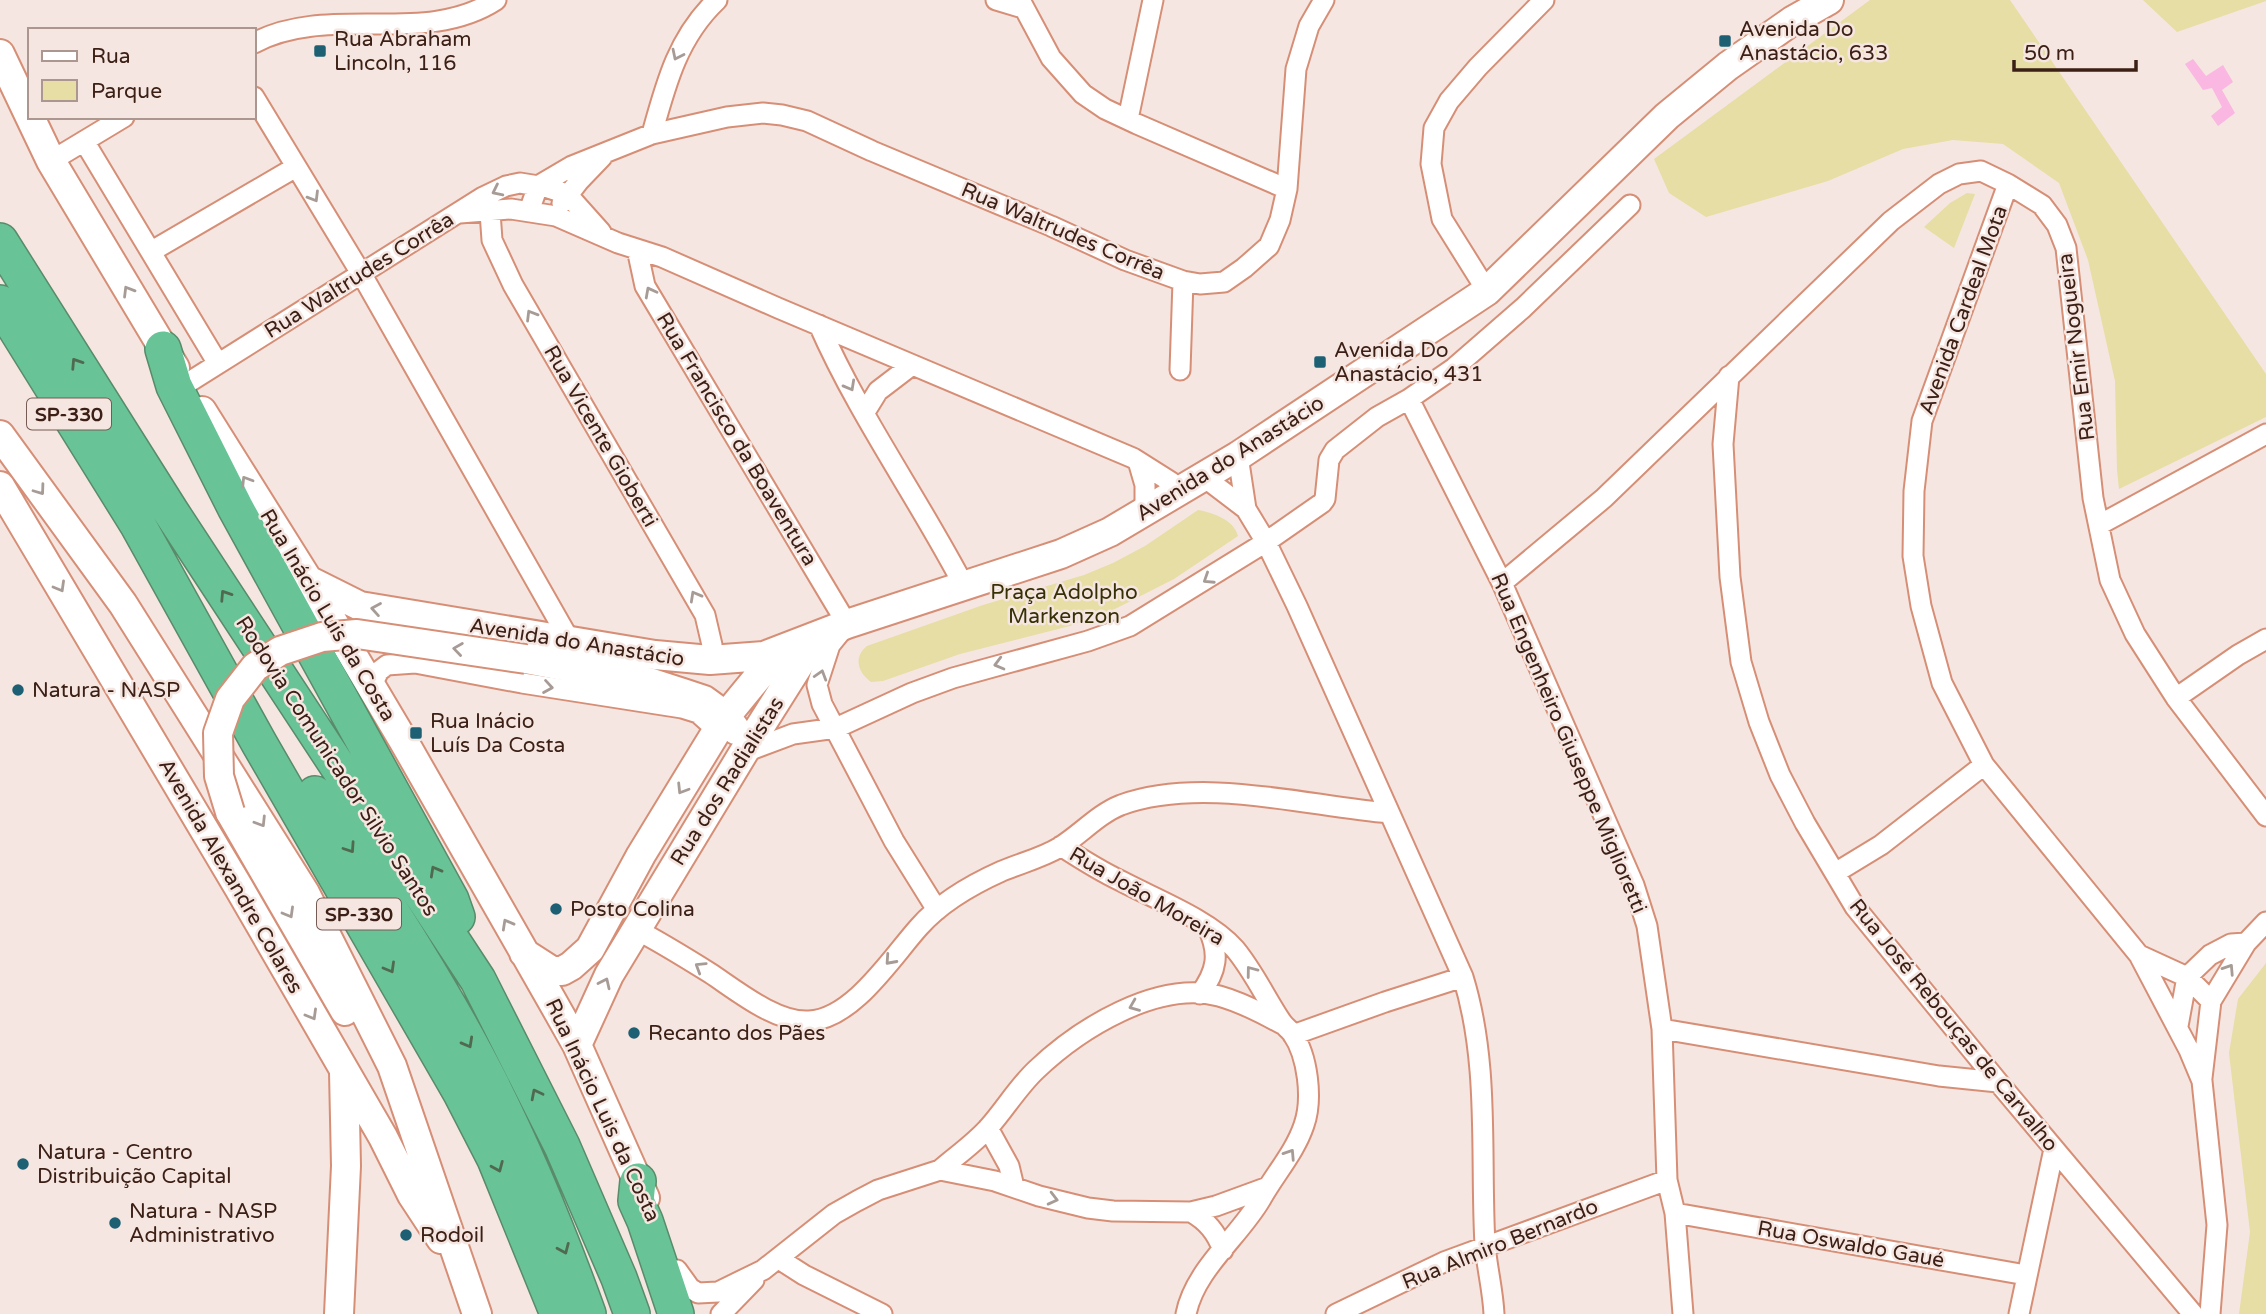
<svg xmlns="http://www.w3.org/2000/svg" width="2266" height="1314" font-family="'Varela Round',sans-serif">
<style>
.green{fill:#e6dea4}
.water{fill:#fab7e2}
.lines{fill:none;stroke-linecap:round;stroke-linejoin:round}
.street-casing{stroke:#d68f76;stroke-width:23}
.secondary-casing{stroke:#d68f76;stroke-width:32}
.highway-casing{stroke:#598b6a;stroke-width:38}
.street{stroke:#fff;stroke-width:19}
.secondary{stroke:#fff;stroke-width:28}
.highway{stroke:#68c497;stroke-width:35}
.secondary-bridge-casing{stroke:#d68f76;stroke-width:32;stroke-linecap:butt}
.secondary-bridge{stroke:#fff;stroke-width:28}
.oneway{stroke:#a79b96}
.oneway2{stroke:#506a50}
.poi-dot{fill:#1d6073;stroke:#f6e6e1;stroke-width:2.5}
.labels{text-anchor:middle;stroke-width:5;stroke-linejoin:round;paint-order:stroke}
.shield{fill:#f6e6e1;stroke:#745b53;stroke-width:2}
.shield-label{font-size:19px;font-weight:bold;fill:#3c2016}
.poi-label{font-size:21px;fill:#3c2016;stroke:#f6e6e1;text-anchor:start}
.street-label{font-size:21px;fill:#3c2016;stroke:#f6e6e1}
.park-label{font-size:21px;fill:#363005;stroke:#f6e6e1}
</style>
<rect width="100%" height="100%" fill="#f6e6e1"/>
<path class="green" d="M1870,0H2010L2266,374V417L2119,489L2117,470L2115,381L2088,260L2059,183L2003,144L1953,140L1903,149L1828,181L1706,217L1669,193L1654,159Z
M2143,0H2266V1L2177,32Z
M1967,193L1975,194L1954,248L1924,227L1950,203Z
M1198,510C1214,513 1234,520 1238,536L1174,579L1113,610L1070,626L960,654L883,681L871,682C858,673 853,657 867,646L983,605L1084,575L1113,563L1145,546Z
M2266,963V1314H2239L2250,1232L2229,1053L2238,999Z"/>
<path class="water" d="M2193,59L2206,76L2223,65L2233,82L2222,90L2235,113L2218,126L2211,116L2222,107L2212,88L2203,90L2185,64Z"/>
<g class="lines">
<g class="street-casing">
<path id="street" d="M996,0L1023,8
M1020,0L1051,58L1083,94L1105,109L1137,124L1287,189
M254,43C329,3 424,47 496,0
M254,97L362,275L570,641
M1128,119L1153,0
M652,134C666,83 678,37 717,0
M84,141L217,362
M51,161L124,117
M2008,184L1922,421L1914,491L1913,556L1921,606L1942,683L1984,765L2139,955L2189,1050L2202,1081L2217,1225L2210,1314
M562,203L579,181L602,157
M529,211L538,186L572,166L652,134L727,117L763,113L782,115L807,121L872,151L1051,226L1125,260L1183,281L1200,284L1224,282L1244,268L1269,246L1280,220L1287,189L1296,69L1309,26L1324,0
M490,212L492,240L513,285L705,615L712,645L710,660
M460,213L511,209L556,216L618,243L662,257L778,308L1133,458L1171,482L1179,492
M637,249L645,286L847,624L830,645L817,685L822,704L894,841L937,910
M152,251L296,167
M1487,291L1442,219L1431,164L1434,128L1449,101L1478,67L1544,0
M819,325C859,416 918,498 964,586
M1180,370L1183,281
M1729,376L1723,444L1730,577L1741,662L1759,722L1780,775L1805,823L1855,907L1998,1082L2193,1314
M186,384L483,197L506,186L520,183L545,187L567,194L601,232
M1409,399L1502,583L1634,885L1647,926L1662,1029L1667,1180L1675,1213L1683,1314
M865,412L878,391L912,365
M1238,456L1246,509L1266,542L1297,606L1463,977C1490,1064 1480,1156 1485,1245C1487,1268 1493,1291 1494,1314
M1138,461L1145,485V511
M1204,477L1246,509
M2099,525L2266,434
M1502,583L1604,498L1891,221L1939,184L1959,174L1981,171L2008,184L2042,205L2057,225L2066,248L2093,498L2110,580L2135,634L2176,698L2266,816
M371,686L379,671L387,665L415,663L522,683L682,708L698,713L718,731
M2176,698L2238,655L2266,639
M745,752L793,734L836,728L912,693L953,678L1088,641L1130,626L1266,542L1322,503L1325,499L1329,460L1335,450L1377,417L1409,399L1454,368L1523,308L1630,205
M1061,846C1081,859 1100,871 1121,881C1155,899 1210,920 1235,949C1254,972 1265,997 1281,1021C1284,1026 1288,1028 1292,1033C1308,1056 1313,1099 1304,1125C1295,1152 1275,1174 1261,1199C1239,1237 1195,1269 1186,1314
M1835,873L1881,845L1984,765
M637,930C662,943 686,958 710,973C736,990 776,1023 809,1021C853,1019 892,957 919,927C940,903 973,884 1002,871C1021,863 1042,858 1060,847C1081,834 1098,814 1121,805C1202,776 1306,806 1389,813
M2139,955L2187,977L2211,1001
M1200,994C1217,971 1220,954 1208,928
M2178,1026L2187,977L2210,955L2231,944L2246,943
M1662,1029L1939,1076L1998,1082
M1293,1035L1385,1002L1463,977
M2202,1078L2211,1001L2246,943L2266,922
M988,1128L1009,1166L1014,1187
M940,1170C956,1156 975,1143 989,1127C1005,1109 1018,1087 1036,1070C1079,1029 1157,980 1219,996C1241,1002 1262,1013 1282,1024
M1191,1212C1207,1221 1216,1232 1223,1250
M1675,1213L2026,1275
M779,1259L804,1275L882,1314
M677,1270L690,1288L698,1293L718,1292L763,1270L834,1214L857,1201L878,1190L940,1170L995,1181L1039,1196L1088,1208L1113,1211L1191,1212L1216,1206L1268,1187
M721,1314L754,1280
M1336,1314L1444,1262L1667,1180
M2019,1314L2054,1149"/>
</g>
<g class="secondary-casing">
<path id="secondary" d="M0,54L30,117
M30,117L51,161L175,368
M202,411L308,580L403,740L551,999L577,1045L645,1198
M0,435L123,604L305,893L392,1066L477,1314
M0,486L239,888L383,1137L412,1195L441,1239
M308,580L360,606L655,655L710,660L764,656L847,624L1061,554L1110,532L1238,456L1487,291L1667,116L1728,66L1792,21L1829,0
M526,659L652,683L683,693L704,700L726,716L736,730
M230,812L345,1011
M524,953L552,971H562L571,966L590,949L641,855L726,716L763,671L786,653
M577,1045L609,975L744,752L802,660L821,637
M339,1314L346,1166L344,1072"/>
</g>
<g class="highway-casing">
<path id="highway" d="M0,241L171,512L478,980L562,1146L619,1278L632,1314
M0,303L138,525L259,743L461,1093L495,1159L558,1314
M163,349L174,386L235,507L451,900L457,917
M315,794C377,889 440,983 491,1084C528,1158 560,1236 588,1314
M638,1181L636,1201L645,1221L676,1314"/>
</g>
<use href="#street" class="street"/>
<use href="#secondary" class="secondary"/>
<use href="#highway" class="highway"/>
<g class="secondary-bridge-casing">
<path id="secondary-bridge" d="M230,812L219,776L218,733L230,699L255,667L280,651L322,637L357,634L526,659"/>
</g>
<use href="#secondary-bridge" class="secondary-bridge"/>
</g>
<defs><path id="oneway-chevron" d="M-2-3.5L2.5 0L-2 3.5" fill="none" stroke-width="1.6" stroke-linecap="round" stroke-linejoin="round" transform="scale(1.75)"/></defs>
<g class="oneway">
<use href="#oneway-chevron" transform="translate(677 55) rotate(116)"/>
<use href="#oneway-chevron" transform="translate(497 191) rotate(154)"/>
<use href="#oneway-chevron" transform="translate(314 197) rotate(59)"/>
<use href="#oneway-chevron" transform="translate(128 291) rotate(-121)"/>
<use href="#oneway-chevron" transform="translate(650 292) rotate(-118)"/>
<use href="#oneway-chevron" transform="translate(531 315) rotate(-121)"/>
<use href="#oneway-chevron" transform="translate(850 386) rotate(61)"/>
<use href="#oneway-chevron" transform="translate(246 481) rotate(-122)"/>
<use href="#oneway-chevron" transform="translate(40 490) rotate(54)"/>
<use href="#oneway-chevron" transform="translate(1208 579) rotate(147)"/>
<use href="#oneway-chevron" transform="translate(60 587) rotate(60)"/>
<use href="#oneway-chevron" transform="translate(695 596) rotate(-119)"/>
<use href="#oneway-chevron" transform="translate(376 609) rotate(-170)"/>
<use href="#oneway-chevron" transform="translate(458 649) rotate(-172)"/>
<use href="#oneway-chevron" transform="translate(999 664) rotate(165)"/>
<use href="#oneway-chevron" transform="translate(821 675) rotate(-73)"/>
<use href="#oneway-chevron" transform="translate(548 687) rotate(9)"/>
<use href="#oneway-chevron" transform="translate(682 789) rotate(122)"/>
<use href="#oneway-chevron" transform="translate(261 822) rotate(58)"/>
<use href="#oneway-chevron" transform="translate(289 913) rotate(60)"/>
<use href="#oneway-chevron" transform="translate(507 924) rotate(-119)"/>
<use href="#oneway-chevron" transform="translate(890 960) rotate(132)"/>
<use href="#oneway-chevron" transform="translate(700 967) rotate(-148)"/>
<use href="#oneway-chevron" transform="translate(2229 969) rotate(-57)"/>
<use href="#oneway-chevron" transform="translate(1251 971) rotate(-127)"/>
<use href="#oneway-chevron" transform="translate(605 983) rotate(-65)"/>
<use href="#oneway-chevron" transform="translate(1134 1006) rotate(158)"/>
<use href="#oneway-chevron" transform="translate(312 1015) rotate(60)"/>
<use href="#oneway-chevron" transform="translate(1290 1154) rotate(-57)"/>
<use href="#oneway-chevron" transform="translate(1053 1199) rotate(14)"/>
</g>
<g class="oneway2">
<use href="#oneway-chevron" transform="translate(76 363) rotate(-123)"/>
<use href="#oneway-chevron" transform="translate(225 595) rotate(-123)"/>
<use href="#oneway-chevron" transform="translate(350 848) rotate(56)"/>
<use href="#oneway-chevron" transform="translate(435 871) rotate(-119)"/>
<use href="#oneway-chevron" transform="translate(390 968) rotate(60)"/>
<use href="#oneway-chevron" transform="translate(468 1043) rotate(61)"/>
<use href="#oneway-chevron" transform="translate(536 1094) rotate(-117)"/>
<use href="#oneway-chevron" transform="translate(498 1167) rotate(67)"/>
<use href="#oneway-chevron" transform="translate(564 1249) rotate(67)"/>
</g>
<g class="poi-dot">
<rect x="1718" y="34" width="14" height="14" rx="3.5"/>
<rect x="313" y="44" width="14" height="14" rx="3.5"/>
<rect x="1313" y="355" width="14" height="14" rx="3.5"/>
<circle cx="18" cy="690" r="7"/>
<rect x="409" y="726" width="14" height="14" rx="3.5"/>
<circle cx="556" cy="909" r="7"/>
<circle cx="634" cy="1033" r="7"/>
<circle cx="23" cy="1164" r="7"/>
<circle cx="115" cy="1223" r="7"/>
<circle cx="406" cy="1235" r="7"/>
</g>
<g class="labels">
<g class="shield">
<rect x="27" y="398.5" width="84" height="31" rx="5"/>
<rect x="317" y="898.5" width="84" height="31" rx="5"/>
</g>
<g class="shield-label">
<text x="69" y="421">SP-330</text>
<text x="359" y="921">SP-330</text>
</g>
<g class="poi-label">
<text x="1739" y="36">Avenida Do<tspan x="1739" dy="24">Anastácio, 633</tspan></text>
<text x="334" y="46">Rua Abraham<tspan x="334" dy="24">Lincoln, 116</tspan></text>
<text x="1334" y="357">Avenida Do<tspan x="1334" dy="24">Anastácio, 431</tspan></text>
<text x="32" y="697">Natura - NASP</text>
<text x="430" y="728">Rua Inácio<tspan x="430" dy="24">Luís Da Costa</tspan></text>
<text x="570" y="916">Posto Colina</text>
<text x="648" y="1040">Recanto dos Pães</text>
<text x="37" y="1159">Natura - Centro<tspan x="37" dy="24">Distribuição Capital</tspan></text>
<text x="129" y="1218">Natura - NASP<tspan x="129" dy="24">Administrativo</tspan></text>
<text x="420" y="1242">Rodoil</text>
</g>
<g class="street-label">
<text transform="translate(1063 231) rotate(23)" y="7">Rua Waltrudes Corrêa</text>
<text transform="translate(359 275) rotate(-32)" y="7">Rua Waltrudes Corrêa</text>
<text transform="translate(1963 310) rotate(-70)" y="7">Avenida Cardeal Mota</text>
<text transform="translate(2076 347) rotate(-97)" y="7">Rua Emir Nogueira</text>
<text transform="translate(601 436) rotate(60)" y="7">Rua Vicente Gioberti</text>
<text transform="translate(737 439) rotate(59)" y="7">Rua Francisco da Boaventura</text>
<text transform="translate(1230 458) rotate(-32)" y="7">Avenida do Anastácio</text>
<text transform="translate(328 615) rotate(59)" y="7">Rua Inácio Luis da Costa</text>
<text transform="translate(577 642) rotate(9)" y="7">Avenida do Anastácio</text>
<text transform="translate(1569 743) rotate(67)" y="7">Rua Engenheiro Giuseppe Miglioretti</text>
<text transform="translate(337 766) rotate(57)" y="7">Rodovia Comunicador Silvio Santos</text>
<text transform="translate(727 781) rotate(-58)" y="7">Rua dos Radialistas</text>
<text transform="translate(231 876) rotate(60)" y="7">Avenida Alexandre Colares</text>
<text transform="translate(1147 896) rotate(30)" y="7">Rua João Moreira</text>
<text transform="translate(1954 1025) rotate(51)" y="7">Rua José Rebouças de Carvalho</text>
<text transform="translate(603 1110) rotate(65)" y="7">Rua Inácio Luis da Costa</text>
<text transform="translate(1500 1244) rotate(-22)" y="7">Rua Almiro Bernardo</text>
<text transform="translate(1851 1244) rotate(10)" y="7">Rua Oswaldo Gaué</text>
</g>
<g class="park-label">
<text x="1064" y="599">Praça Adolpho<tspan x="1064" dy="24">Markenzon</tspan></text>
</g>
</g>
<rect x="28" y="28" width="228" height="91" fill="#f6e6e1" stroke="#ac9790" stroke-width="2"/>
<rect x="42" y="51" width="35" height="10" fill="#ffffff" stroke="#ac9790" stroke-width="2"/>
<text x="91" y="63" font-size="21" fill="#3c2016">Rua</text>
<rect x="42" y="80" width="35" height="21" fill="#e6dea4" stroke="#ac9790" stroke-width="2"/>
<text x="91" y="98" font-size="21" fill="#3c2016">Parque</text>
<path d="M2014 60v10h122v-10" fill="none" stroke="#3c2016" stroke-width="3.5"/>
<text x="2024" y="60" font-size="21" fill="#3c2016" stroke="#f6e6e1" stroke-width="5" paint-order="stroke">50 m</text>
</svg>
